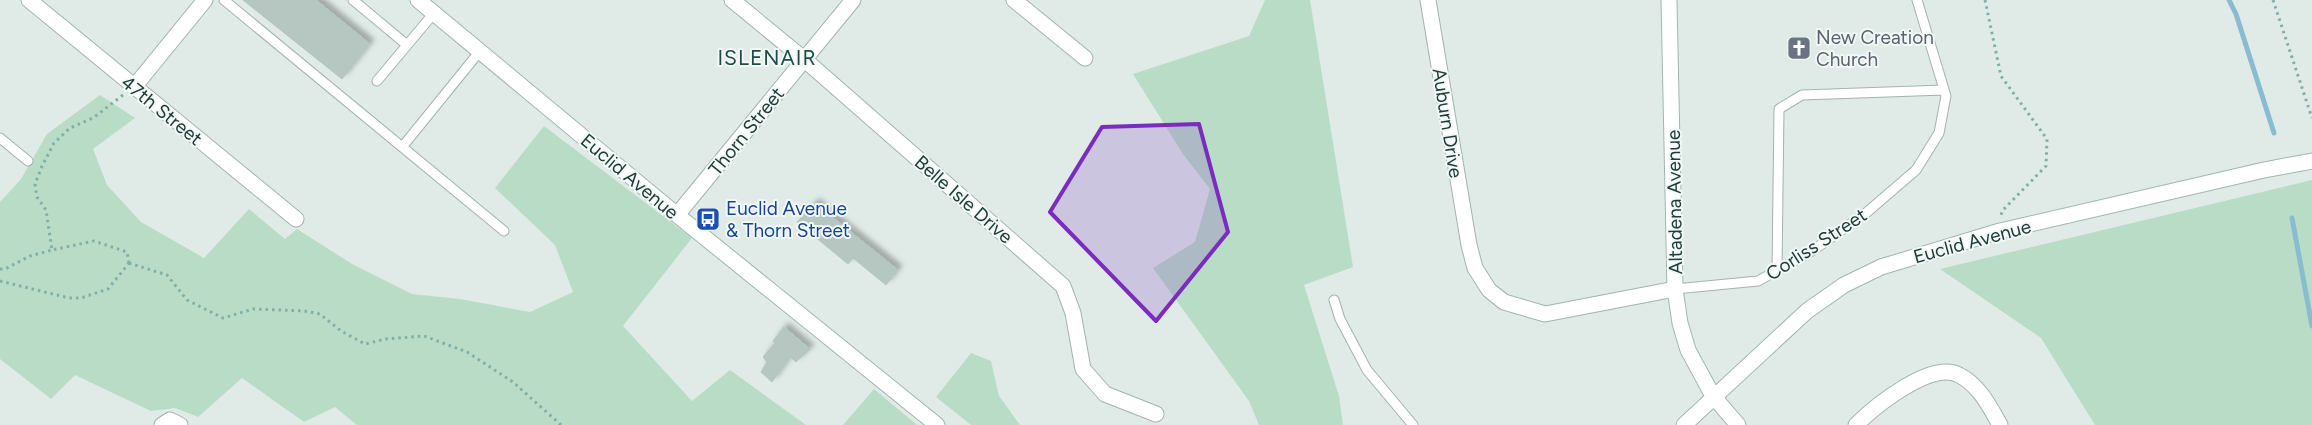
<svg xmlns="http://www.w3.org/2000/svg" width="2312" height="425" font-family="Figtree,sans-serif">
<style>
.green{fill:#b9dcc7}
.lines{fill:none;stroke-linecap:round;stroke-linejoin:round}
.stream{stroke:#88bcd1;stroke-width:5}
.building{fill:#b6c6c1;stroke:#b3c5c0;filter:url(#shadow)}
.lane-casing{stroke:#a3b3b0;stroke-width:11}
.street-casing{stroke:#a3b3b0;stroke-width:17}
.secondary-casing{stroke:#9fb7b1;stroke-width:17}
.path{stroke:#81afa6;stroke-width:3;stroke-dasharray:2.5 4;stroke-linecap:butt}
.lane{stroke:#fff;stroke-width:9}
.street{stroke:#fff;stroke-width:15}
.secondary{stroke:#fff;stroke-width:15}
.marked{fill:#7b2cbf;fill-opacity:0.2;stroke:#7b2cbf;stroke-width:4;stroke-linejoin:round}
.labels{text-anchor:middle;stroke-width:4;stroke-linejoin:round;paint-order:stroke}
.worship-label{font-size:19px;fill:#5b616d;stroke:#f1f8f5;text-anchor:start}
.street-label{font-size:19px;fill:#213c38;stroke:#f1f8f5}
.transit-label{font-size:19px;fill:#164399;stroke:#f1f8f5;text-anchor:start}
.quarter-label{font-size:21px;letter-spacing:1px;fill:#1d4d48;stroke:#f1f8f5}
</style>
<defs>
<filter id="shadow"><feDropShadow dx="4.5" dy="-4.5" stdDeviation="2.5" flood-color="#0004"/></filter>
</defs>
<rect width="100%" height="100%" fill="#e0ebe8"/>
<path class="green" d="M1265,0H1310L1353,267L1304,285L1339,396L1343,425H1259L1249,401L1153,268L1195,242L1210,189L1183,154L1133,74L1249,36Z
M100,95L135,118L93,149L107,185L141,222L204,258L249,209L285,239L297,229L352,264L412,294L460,299L530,312L573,292L555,245L495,188L544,126L692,238L623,326L692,401L730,370L806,425H357L335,407L304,422L242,378L198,417L175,408L151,411L75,375L51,399L0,359V202L21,179L47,134Z
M2312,180V425H2095L2041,338L1940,269Z
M971,353L991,361L999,396L1020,425H971L936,397Z
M874,389L917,425H843Z"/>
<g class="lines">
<path class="stream" d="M2229,0L2236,14L2274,133
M2292,218L2312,326"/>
</g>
<path class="building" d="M243,0H316L370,44L342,79Z
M815,203L898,270L886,285L853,258L848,264L797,222Z
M784,327L810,349L796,362L790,357L772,382L761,372L767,362L763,357L775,343L773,341Z"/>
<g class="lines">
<g class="lane-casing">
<path id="lane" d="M224,0L504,231
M353,0L407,45
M377,81L434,13
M0,138L28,161
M403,146L480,51
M1777,271L1779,109L1802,95L1944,90
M1675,289L1758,281L1812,251L1866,213L1916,170L1939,133L1946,96L1917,0
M1334,300L1340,319L1367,370L1413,425"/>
</g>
<g class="street-casing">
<path id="street" d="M29,0L296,219
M732,0L805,60L1063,286L1073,313L1083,369L1105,394L1156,414
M1014,0L1085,58
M1428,0L1469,245L1475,268L1489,290L1504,302L1545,314L1675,289
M134,87L205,0
M677,215L853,0
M1713,396L1738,425
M162,425L170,420L180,425
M1856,425C1875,406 1932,360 1959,375C1979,385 1990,407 2000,425"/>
</g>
<g class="secondary-casing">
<path id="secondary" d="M418,0L677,215L937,425
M1669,0L1675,289L1680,323L1688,350L1713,396
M1684,425L1807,311L1844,285L1881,267L2000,231L2264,170L2312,161"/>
</g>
<path class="path" d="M1985,0L2001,76L2047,139L2046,166L2002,211L2001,216
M2273,0L2312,118
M123,95L93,118L70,128L54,143L42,166L35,184L37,197L46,210L52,250L94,241L127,252L129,263
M129,263L167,275L187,300L223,318L253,309L304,311L320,314L341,331L365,344L386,339L424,336L467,352L513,382L561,425
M0,269H5L30,256L52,250
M0,281L69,298H81L108,289L129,263"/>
<use href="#lane" class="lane"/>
<use href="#street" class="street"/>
<use href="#secondary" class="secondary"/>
</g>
<path class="marked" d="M1199,124L1228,232L1156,321L1050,212L1102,127Z"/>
<defs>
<g id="church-square" transform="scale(1.25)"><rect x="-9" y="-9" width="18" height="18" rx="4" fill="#6b7280" stroke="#f1f8f5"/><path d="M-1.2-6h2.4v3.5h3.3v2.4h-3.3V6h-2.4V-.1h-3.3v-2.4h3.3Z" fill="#fff"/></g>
<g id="bus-square" transform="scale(1.25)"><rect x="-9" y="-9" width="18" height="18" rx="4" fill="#1a4fb4" stroke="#f1f8f5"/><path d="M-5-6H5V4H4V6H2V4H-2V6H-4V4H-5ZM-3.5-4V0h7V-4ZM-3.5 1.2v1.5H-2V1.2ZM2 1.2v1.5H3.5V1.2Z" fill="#fff"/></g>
</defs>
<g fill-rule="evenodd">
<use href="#church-square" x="1799" y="48"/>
<use href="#bus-square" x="708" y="219"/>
</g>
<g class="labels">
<g class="worship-label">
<text x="1816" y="44">New Creation<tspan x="1816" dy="22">Church</tspan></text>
</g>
<g class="street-label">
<text transform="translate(162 110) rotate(39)" y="7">47th Street</text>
<text transform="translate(1448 123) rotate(81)" y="7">Auburn Drive</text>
<text transform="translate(746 131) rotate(-51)" y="7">Thorn Street</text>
<text transform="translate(630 176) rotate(40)" y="7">Euclid Avenue</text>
<text transform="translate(964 199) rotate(41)" y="7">Belle Isle Drive</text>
<text transform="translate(1674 202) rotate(-91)" y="7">Altadena Avenue</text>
<text transform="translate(1972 241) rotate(-15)" y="7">Euclid Avenue</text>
<text transform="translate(1816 244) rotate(-33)" y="7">Corliss Street</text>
</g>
<g class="transit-label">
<text x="726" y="215">Euclid Avenue<tspan x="726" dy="22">&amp; Thorn Street</tspan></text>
</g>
<g class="quarter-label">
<text x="767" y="65">ISLENAIR</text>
</g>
</g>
</svg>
